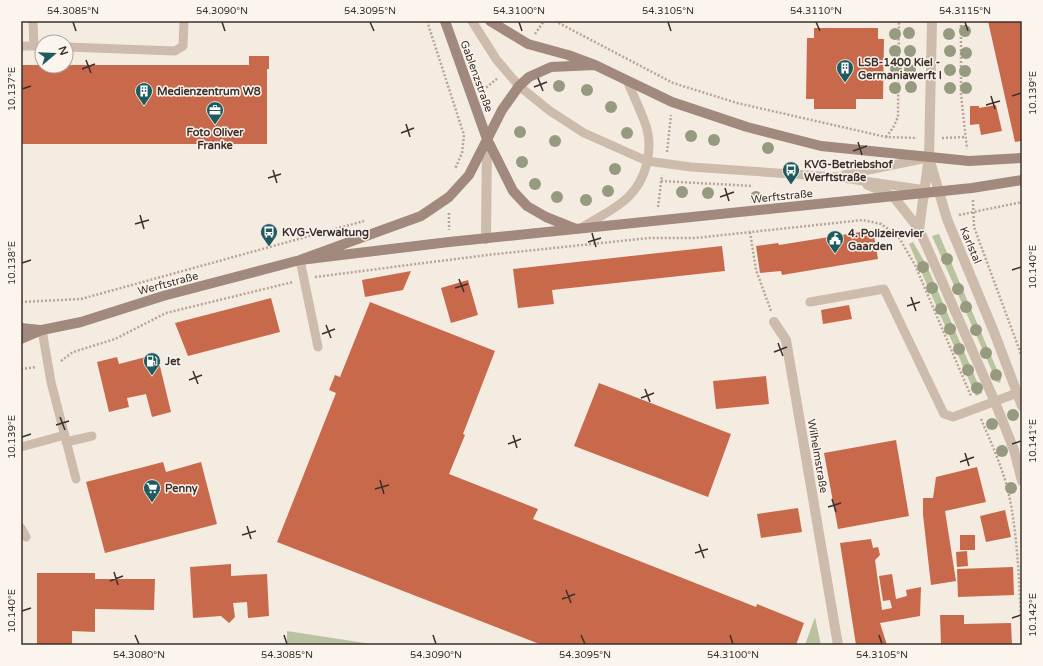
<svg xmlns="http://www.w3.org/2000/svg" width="1043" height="666" font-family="'Varela Round',sans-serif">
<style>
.green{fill:#b8c4a0}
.building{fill:#c8694b}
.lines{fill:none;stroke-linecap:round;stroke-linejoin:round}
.path{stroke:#b9a596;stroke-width:2.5;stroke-dasharray:2 2;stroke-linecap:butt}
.service{stroke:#cdbbac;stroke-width:9}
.minor{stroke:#cdbbac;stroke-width:10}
.tertiary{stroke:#cdbbac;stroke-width:10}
.secondary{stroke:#a18a7d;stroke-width:10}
.tree{fill:#969b7f}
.ticks{fill:none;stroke:#3b302b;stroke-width:1.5}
.labels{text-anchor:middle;stroke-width:3;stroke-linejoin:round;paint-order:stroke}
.poi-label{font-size:11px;font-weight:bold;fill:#3b302b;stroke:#fbf5ee;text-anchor:start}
.street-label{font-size:11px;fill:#3b302b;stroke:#fbf5ee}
.neatline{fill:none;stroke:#3b302b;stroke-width:1.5}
.ticks-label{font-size:10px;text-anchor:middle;fill:#3b302b}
</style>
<rect width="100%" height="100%" fill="#f4ebe1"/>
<path class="green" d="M939,234L1001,379L1000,383L997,382L932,236Z
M913,242L927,266L982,393L976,396L909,244Z
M815,617L821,645H805Z
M287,631L378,645H287Z"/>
<path class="building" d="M988,21H1022V141L1015,142Z
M814,28H878V39H884L883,99H856V109H814V99H806L807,38H814Z
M249,56H269V69H267V144H21V65H249Z
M996,105L1002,131L981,135L979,124L970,125V106H979V108Z
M873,230L878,259L782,275L781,271L760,273L756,246L778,243L779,245Z
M722,246L725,271L552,290L554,304L518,308L513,269Z
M411,271L403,290L365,297L362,280Z
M468,280L478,315L451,323L441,288Z
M271,298L280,332L188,356L175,323Z
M370,302L495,351L463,434L465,435L449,474L538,509L533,519L756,607L757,604L804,623L796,645H542L277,542L336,393L329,390L335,375L340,377Z
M849,305L852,319L823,324L821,310Z
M157,354L171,412L152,417L146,394L127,398L129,407L109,412L97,362L117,357L119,364Z
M766,376L769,404L716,409L713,381Z
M599,383L731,434L708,497L574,446Z
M896,440L909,516L838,529L824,453Z
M163,462L166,472L201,462L217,524L105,553L86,482Z
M977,467L986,502L945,511L956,581L931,585L923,515V498H933L936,477Z
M798,508L802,532L761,538L757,514Z
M1005,510L1011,537L986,542L980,516Z
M960,535H975V550H960Z
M871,539L873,548L878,547L880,555L875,560L882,610L892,608L890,600L883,601L879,576L892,574L896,599L907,596L906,590L921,587L920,616L880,623L887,645H856L840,543Z
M967,551L968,566L957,567L956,552Z
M231,564V576L267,574L269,616L248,618L247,602L233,603L235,617L229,623L221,616L193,618L190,567Z
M1013,567L1014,595L958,597L957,569Z
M37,573H95V579H155L154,610L95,609V632L72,631V645H37Z
M940,615H964V624L1011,623L1012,645H941Z"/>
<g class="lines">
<path class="path" d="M427,21L464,135L462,153L455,169
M555,21L673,83L737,103L886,137L917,138
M961,21V95L967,149
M535,34L544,21
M483,90L498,78
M886,137L893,128L898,117L899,21
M942,138L965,137
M667,152L671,115
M661,181L753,186
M973,200L974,227L1022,357
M658,207L662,175
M449,213V230
M959,215L1022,202
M750,232L756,270L771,311
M315,277L487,255L649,238H695L863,220L881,224L898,236L915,265L971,396
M21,302L81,299L364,221
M61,361L73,352L115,339L166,313L293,282
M21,369L36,367
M981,419C993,447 1006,475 1011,505C1019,551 1020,599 1022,645"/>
<path class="service" d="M472,21L496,59L519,86L550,111L584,133L647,161L691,167L836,177L926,190
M21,46H34L33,21
M66,47L175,51L183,46L184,21
M844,175L927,158
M867,185L893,196
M579,229C610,210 638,201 647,163C650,149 650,136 645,123C640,109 633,95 627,80
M300,260L318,347
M810,302L884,289L944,414L953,417L1017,393
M42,330L51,382L76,479
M66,442L92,436
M21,447L65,435
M21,528L26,537"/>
<path class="minor" d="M929,158L932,21
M486,239L487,139
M774,322L786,340L838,645"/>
<path class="tertiary" d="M929,158L947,219L994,332L1022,406
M893,196L919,229L995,402L1014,450L1022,481
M919,229L928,164"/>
<path class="secondary" d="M445,21L487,139L513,191L527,206L546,217L576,229
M490,21L528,44L568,55L595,65L672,102L747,127L821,146L969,161L1022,158
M300,260L449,242L972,188L1022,180
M21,328L40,330
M21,339L42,330L81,322L163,296L300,260L421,216L449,197L469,175L502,110L519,86L529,77L551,67L595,65"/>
</g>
<g class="tree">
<circle cx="965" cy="31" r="6"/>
<circle cx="909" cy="33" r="6"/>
<circle cx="895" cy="34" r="6"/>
<circle cx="949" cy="34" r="6"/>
<circle cx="895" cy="51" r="6"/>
<circle cx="910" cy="51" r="6"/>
<circle cx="950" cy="51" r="6"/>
<circle cx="966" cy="53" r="6"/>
<circle cx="896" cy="69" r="6"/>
<circle cx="910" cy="70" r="6"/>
<circle cx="950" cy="70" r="6"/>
<circle cx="965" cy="71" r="6"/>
<circle cx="559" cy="86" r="6"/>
<circle cx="911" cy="87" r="6"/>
<circle cx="895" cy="88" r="6"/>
<circle cx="950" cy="88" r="6"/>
<circle cx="966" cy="88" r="6"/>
<circle cx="587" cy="90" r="6"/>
<circle cx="611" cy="107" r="6"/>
<circle cx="520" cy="132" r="6"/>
<circle cx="627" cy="133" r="6"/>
<circle cx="691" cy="136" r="6"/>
<circle cx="714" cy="140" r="6"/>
<circle cx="555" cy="141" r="6"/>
<circle cx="768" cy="148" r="6"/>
<circle cx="522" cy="162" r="6"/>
<circle cx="615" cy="169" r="6"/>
<circle cx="535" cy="184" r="6"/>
<circle cx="608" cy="191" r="6"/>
<circle cx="682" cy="192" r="6"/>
<circle cx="708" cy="193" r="6"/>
<circle cx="557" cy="197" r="6"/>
<circle cx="756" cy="197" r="6"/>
<circle cx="586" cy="200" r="6"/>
<circle cx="947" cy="259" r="6"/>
<circle cx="923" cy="267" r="6"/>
<circle cx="932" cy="288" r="6"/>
<circle cx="958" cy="289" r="6"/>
<circle cx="966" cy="307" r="6"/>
<circle cx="941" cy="309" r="6"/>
<circle cx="950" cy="329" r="6"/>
<circle cx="976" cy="330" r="6"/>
<circle cx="959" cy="349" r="6"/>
<circle cx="986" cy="353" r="6"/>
<circle cx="968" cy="370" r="6"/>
<circle cx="996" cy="375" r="6"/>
<circle cx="977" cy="388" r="6"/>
<circle cx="1013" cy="415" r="6"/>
<circle cx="992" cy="424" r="6"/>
<circle cx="1002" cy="451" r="6"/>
<circle cx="1011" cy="488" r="6"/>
</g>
<path class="ticks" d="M73,22L76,31M222,22L225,31M370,22L374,31M519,22L522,31M668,22L671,31M816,22L820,31M965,22L968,31M86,60L91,73M82,69L95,64M538,78L543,91M534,87L547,82M22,89L31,86M991,96L995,109M1012,96L1021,93M986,105L1000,101M406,124L410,137M401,133L414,128M858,142L862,155M853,151L867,146M273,170L277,183M268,178L281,174M725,188L729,201M720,197L734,192M140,215L144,229M135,224L149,220M592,233L596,247M588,242L601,238M22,263L31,260M1012,270L1021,267M459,279L464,292M455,288L468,284M911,297L916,311M907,306L920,302M326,325L331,338M322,334L335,329M778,343L783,356M774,352L787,347M193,371L198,384M189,380L202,375M645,389L650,402M641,398L654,393M60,417L65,430M56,425L69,421M513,435L517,448M22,437L31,434M508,444L521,439M1012,444L1021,441M965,453L969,466M960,462L974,457M380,480L384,494M375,489L389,485M832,499L836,512M828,507L841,503M247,526L251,539M242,535L256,531M699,544L704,558M695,553L708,549M114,572L118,585M110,581L123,576M566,590L571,603M562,599L575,594M22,611L31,608M1012,618L1021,615M135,635L139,644M284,635L287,644M433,635L436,644M581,635L585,644M730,635L733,644M879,635L882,644"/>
<defs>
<g id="building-pin" transform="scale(0.9)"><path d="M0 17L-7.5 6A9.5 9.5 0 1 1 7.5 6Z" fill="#1f5a5e" stroke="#fbf5ee"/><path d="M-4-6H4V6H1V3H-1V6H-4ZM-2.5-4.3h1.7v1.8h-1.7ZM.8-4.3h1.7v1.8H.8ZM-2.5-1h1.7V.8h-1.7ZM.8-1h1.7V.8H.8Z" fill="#fff"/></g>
<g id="office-pin" transform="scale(0.9)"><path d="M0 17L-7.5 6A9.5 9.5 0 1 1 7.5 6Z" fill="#1f5a5e" stroke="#fbf5ee"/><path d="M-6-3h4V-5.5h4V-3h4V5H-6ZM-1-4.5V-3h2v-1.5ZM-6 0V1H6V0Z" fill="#fff"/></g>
<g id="bus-pin" transform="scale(0.9)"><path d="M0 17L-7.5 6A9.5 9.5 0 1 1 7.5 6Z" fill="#1f5a5e" stroke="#fbf5ee"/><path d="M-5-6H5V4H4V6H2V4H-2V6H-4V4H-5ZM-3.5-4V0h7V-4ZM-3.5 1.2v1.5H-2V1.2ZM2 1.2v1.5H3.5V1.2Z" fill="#fff"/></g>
<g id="civic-pin" transform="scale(0.9)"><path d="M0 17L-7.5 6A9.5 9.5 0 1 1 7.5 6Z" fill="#1f5a5e" stroke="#fbf5ee"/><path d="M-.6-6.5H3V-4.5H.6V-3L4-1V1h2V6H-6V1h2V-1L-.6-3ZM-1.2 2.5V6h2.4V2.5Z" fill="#fff"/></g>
<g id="fuel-pin" transform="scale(0.9)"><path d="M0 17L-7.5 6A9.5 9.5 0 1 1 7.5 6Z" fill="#1f5a5e" stroke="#fbf5ee"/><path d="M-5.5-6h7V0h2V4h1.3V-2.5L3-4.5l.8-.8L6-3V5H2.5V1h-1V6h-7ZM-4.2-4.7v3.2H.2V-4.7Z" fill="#fff"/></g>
<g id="supermarket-pin" transform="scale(0.9)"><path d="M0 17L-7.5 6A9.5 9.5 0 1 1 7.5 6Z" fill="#1f5a5e" stroke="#fbf5ee"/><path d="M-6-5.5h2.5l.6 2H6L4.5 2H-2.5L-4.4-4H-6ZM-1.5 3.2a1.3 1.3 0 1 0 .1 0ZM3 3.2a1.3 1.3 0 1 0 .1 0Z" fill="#fff"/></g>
</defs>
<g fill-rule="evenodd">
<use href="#building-pin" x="845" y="68"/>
<use href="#building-pin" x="144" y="91"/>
<use href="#office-pin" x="215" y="110"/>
<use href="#bus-pin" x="791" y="170"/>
<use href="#bus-pin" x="269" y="232"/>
<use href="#civic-pin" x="835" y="239"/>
<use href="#fuel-pin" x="152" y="361"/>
<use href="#supermarket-pin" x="152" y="488"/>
</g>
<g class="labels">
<g class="poi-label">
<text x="858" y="66">LSB-1400 Kiel -<tspan x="858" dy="13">Germaniawerft I</tspan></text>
<text x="157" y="95">Medienzentrum W8</text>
<text x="215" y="136" text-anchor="middle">Foto Oliver<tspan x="215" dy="13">Franke</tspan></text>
<text x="804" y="168">KVG-Betriebshof<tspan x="804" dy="13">Werftstraße</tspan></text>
<text x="282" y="236">KVG-Verwaltung</text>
<text x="848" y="237">4. Polizeirevier<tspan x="848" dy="13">Gaarden</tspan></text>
<text x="165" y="365">Jet</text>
<text x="165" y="492">Penny</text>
</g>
<g class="street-label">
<text transform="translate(477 76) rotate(70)" y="4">Gablenzstraße</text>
<text transform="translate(782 196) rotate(-6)" y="4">Werftstraße</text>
<text transform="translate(971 245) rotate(67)" y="4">Karlstal</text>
<text transform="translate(168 283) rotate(-15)" y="4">Werftstraße</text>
<text transform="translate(818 456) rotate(80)" y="4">Wilhelmstraße</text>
</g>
</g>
<rect width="1043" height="666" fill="none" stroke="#fbf5ee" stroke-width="44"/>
<g transform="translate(54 54) rotate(71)"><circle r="19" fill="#fbf5ee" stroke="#aea6a0"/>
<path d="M0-3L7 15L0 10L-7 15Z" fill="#1f5a5e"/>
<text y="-6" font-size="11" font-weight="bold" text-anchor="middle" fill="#3b302b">N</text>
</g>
<rect x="22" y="22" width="999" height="622" class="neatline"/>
<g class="ticks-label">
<text x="73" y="14">54.3085°N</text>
<text x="222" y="14">54.3090°N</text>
<text x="370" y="14">54.3095°N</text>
<text x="519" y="14">54.3100°N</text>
<text x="668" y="14">54.3105°N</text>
<text x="816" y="14">54.3110°N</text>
<text x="965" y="14">54.3115°N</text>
<text transform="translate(11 89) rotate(-90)" y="4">10.137°E</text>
<text transform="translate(1032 93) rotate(-90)" y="4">10.139°E</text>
<text transform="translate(11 263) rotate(-90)" y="4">10.138°E</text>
<text transform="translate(1032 267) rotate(-90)" y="4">10.140°E</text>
<text transform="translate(11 437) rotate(-90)" y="4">10.139°E</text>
<text transform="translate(1032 441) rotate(-90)" y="4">10.141°E</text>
<text transform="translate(11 611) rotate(-90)" y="4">10.140°E</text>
<text transform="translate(1032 615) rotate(-90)" y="4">10.142°E</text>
<text x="139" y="658">54.3080°N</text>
<text x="287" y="658">54.3085°N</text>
<text x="436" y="658">54.3090°N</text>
<text x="585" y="658">54.3095°N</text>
<text x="733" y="658">54.3100°N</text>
<text x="882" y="658">54.3105°N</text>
</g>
</svg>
